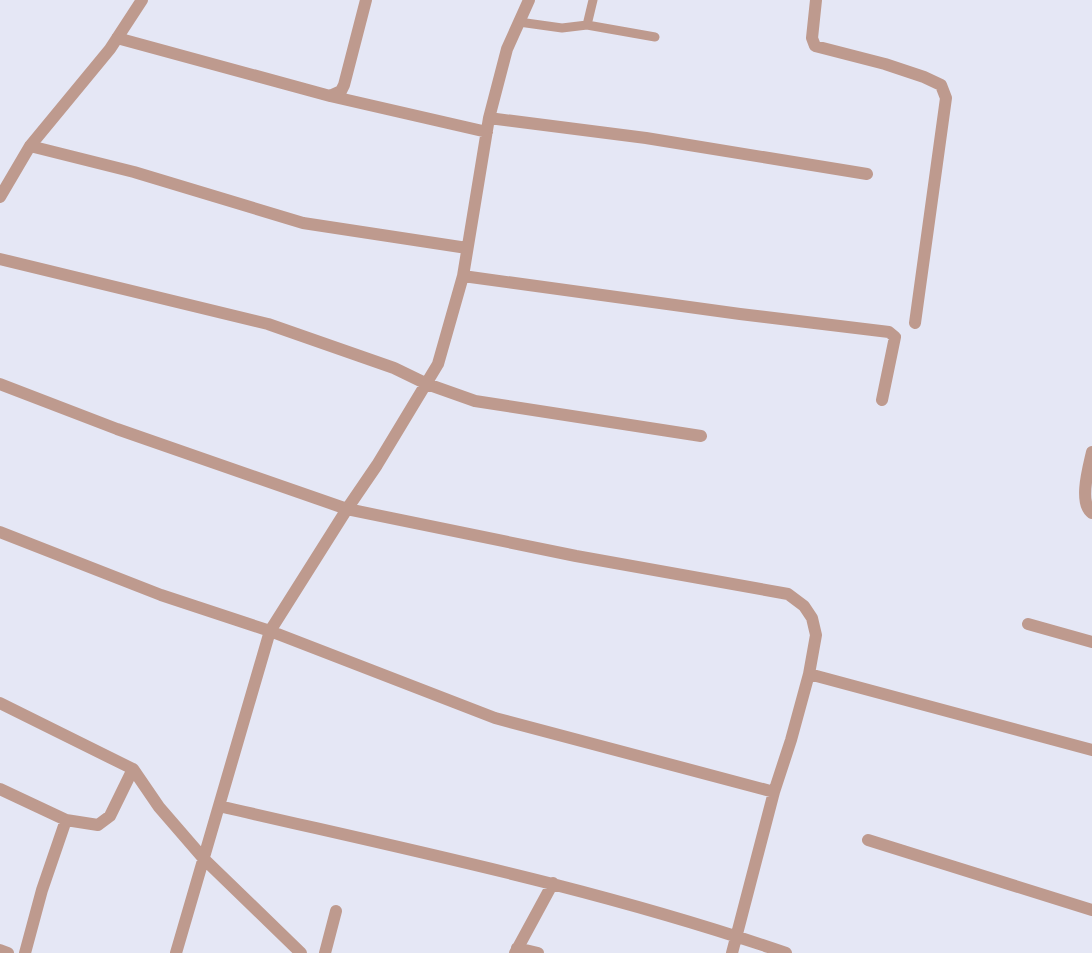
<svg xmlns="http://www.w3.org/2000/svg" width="1092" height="953" font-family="Mulish,sans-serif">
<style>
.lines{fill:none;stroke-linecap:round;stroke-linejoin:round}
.lane{stroke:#be9a8e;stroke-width:9}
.street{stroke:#be9a8e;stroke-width:12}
</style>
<rect width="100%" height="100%" fill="#e5e7f5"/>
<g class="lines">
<path class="lane" d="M519,22L562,28L587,25L655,37
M587,25L593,0"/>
<path class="street" d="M816,0L812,38L815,46L885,64L924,77L941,85L946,98L915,323
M117,38L330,96L341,91L344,85L366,0
M330,96L487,132
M489,118L646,138L867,174
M30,146L134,172L303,223L467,248
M0,197L30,146L110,49L142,0
M0,259L268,324L394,368L427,384L475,401L701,436
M463,276L740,314L889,332L895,337L882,400
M0,384L117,429L347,509L576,556L788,594L804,606L812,618L816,635L809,674L791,740L774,792L732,953
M1092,452C1089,466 1078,503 1092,513
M0,532L161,595L270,631L495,718L774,792
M1028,624L1092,642
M809,674L1092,750
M0,703L133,769L159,807L204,859L301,953
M0,789L66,820L98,825L110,816L133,769
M219,806C409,850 601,889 786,953
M868,840L1092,910
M517,948L538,953
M0,950L8,953
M25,953L42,890L66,820
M176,953L270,631L347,509L377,465L438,364L463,276L489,118L507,49L529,0
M325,953L336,911
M515,953L553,883"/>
</g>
</svg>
